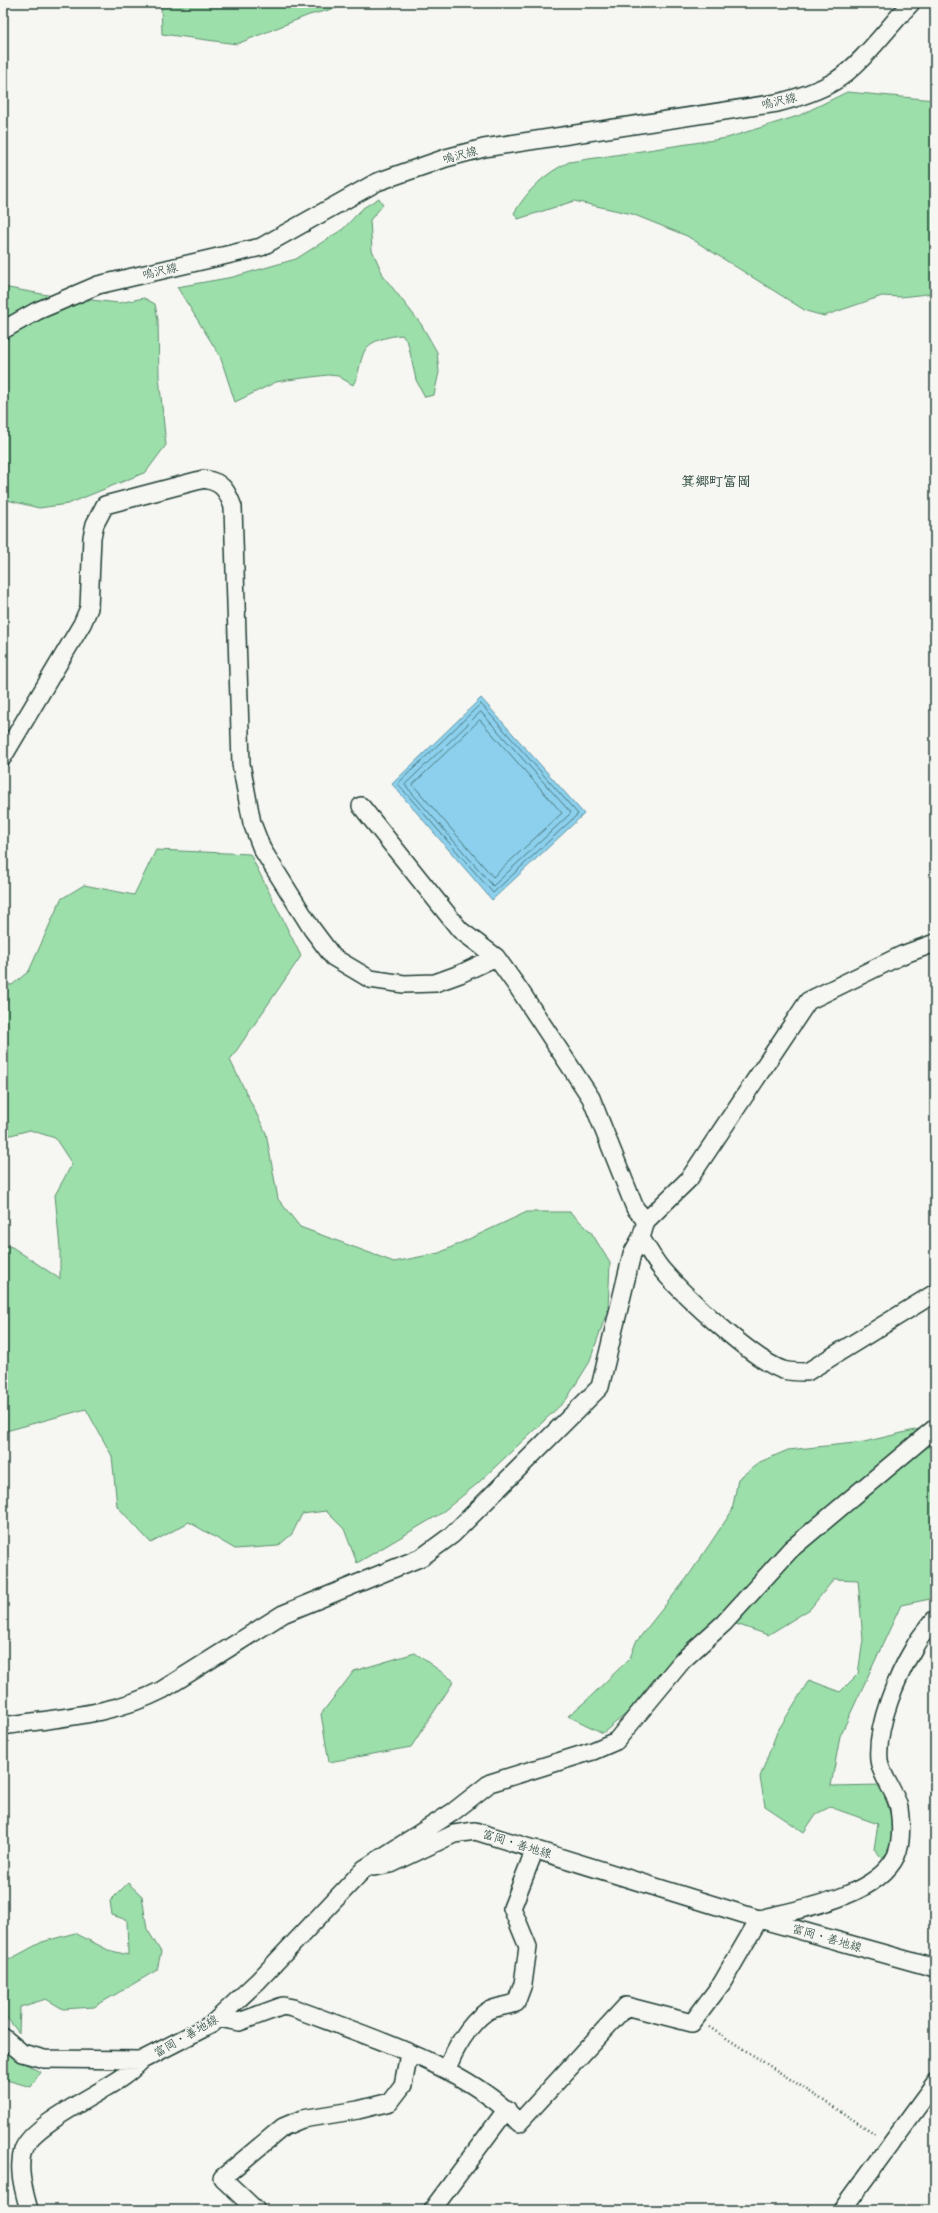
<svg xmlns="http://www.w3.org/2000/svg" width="938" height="2213" font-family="'Architects Daughter','Klee One',sans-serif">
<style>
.green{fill:#9cdfaa;stroke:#5e8e6f}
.water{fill:#8cd0ed;stroke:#6095a3}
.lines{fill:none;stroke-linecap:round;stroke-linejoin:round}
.shore{stroke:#4b787e;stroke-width:1}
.minor-casing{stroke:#1f3d34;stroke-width:20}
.path{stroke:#1f3d34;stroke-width:2.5;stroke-dasharray:1 3;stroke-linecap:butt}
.minor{stroke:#f6f6f2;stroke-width:17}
.labels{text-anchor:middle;stroke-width:3;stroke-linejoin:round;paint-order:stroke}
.street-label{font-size:12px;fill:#1f3d34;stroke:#f6f6f2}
.quarter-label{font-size:14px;font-weight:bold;fill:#1f3d34;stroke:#f6f6f2}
</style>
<rect width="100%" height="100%" fill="#f6f6f2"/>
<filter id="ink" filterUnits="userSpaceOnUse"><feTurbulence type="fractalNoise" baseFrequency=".025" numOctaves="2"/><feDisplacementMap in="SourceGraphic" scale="8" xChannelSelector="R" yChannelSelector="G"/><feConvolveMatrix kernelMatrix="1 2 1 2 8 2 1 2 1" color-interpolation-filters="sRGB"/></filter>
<g filter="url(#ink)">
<path class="green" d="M161,3H357L309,15L237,44L162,34Z
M847,92L935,100V293L901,297L882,296L824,316L806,311L687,236L632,214L574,201L518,219L514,213C529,189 544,174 569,162L727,138L798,116Z
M379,198L383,205L370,220L372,250L384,277L421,324L437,352L439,372L434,395L425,397L416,380L408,343L402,335C390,336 369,340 364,352C359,363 360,373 353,385L338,376L328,375L287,380L276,382L235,402L220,356L177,287L233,277L296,259L343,229L363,208Z
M3,287L53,296L119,303L144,298L155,304L158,320L159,377L166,445L146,472L68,504L39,508L3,499Z
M156,850L250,854L301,956L230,1060L266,1133L278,1199L300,1227L394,1262L439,1253L527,1212H570L591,1232L610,1263L608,1309L589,1363L566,1400L477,1484L440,1514L357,1563L344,1529L326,1511L302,1514L292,1534L278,1546L235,1549L189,1522L151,1543L117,1506L112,1456L86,1409L6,1431L3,1438V1245L12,1247L60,1279V1248L55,1195L72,1164L55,1138L30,1130L7,1136L3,1143V984L12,985L29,971L61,899L84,885L134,895Z
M935,1420V1593L930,1599L901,1605L840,1736L831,1786L881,1785L892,1819L891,1849L882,1858L874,1849L878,1824L830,1807L816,1814L804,1832L765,1806L760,1777L777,1732L809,1680L840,1692L858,1674L863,1640L858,1580L834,1579L810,1609L768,1635L719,1618L653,1680L627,1713L603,1733L568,1716L587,1700L630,1658L636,1642L687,1578L732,1511L738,1479L760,1462L788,1450L864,1442L923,1428Z
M415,1653L454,1681L411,1747L329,1762L321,1714L354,1671Z
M128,1883L142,1896L147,1929L161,1952L157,1970L94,2007L63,2009L46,1999L20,2007L19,2033L3,2013V1959L12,1958L42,1942L75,1933L108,1950L128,1955L127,1920L112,1915L110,1901Z
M3,2051L40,2072L31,2087L3,2079Z"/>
<path class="water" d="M481,698L584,814L492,900L392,784Z"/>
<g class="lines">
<path class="shore" d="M481,704L578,814L493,893L398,784Z
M481,712L571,813L493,886L405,785Z
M480,720L562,813L493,877L413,785Z"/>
<g class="minor-casing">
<path id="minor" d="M3,330L37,311L98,285L261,247L377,182L446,158L484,148L777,103C797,98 817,92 835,81C861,65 889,26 911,3
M3,757L82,624L89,608L92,537L95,524L105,505L204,479C222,482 227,490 233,507L241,764L252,823L262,849L312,929L333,957L370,979L404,984L435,983L460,974L496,957
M361,806L460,930L496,957L519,989L591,1098L635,1208L646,1221
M935,943L902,955L808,1001L689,1179L646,1221L641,1238C648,1249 655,1262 663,1271C685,1296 753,1360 783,1370C790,1372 799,1372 807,1372L935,1293
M3,1726C56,1718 114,1715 162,1690L283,1614L422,1557L452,1535L600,1387L632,1254L641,1238
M374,1867L391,1864L454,1834L475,1831L759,1919L935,1968
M219,2018L239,2022L283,2006L293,2008C361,2034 470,2067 519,2123L626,2006L692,2023L722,1983L759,1919C800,1909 876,1897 896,1856C902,1842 901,1822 899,1808C896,1792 881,1777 879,1760C876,1725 897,1676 915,1646C920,1636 928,1628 935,1619
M3,2037L22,2053L44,2059L142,2060L212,2024L258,1981L364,1869L453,1812L490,1783L593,1751L616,1741L683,1660L724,1623L791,1549L935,1428
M447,2070C453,2051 469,2024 486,2012C493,2007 507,2006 516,2003L523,1984L528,1947L512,1908L535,1849
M29,2210C24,2191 17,2169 23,2150C31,2125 101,2093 124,2076C130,2072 136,2066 142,2060
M256,2210L222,2178L283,2127L302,2119L358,2110L390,2102L403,2085L409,2054
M432,2210L507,2109
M842,2210L935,2083"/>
</g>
<path class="path" d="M709,2027L877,2135"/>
<use href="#minor" class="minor"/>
</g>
</g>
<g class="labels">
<g class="street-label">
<text transform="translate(779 101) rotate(-13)" y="4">鳴沢線</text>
<text transform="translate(460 155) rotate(-15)" y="4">鳴沢線</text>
<text transform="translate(160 271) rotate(-13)" y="4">鳴沢線</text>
<text transform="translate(517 1844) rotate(17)" y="4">富岡・善地線</text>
<text transform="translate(827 1938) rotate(16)" y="4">富岡・善地線</text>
<text transform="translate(186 2036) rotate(-30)" y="4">富岡・善地線</text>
</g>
<g class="quarter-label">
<text x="716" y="486">箕郷町富岡</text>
</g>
</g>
<rect width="938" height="2213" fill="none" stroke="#f6f6f2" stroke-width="16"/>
<rect x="8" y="8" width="922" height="2197" fill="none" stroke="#1f3d34" stroke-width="1.5" filter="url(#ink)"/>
</svg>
